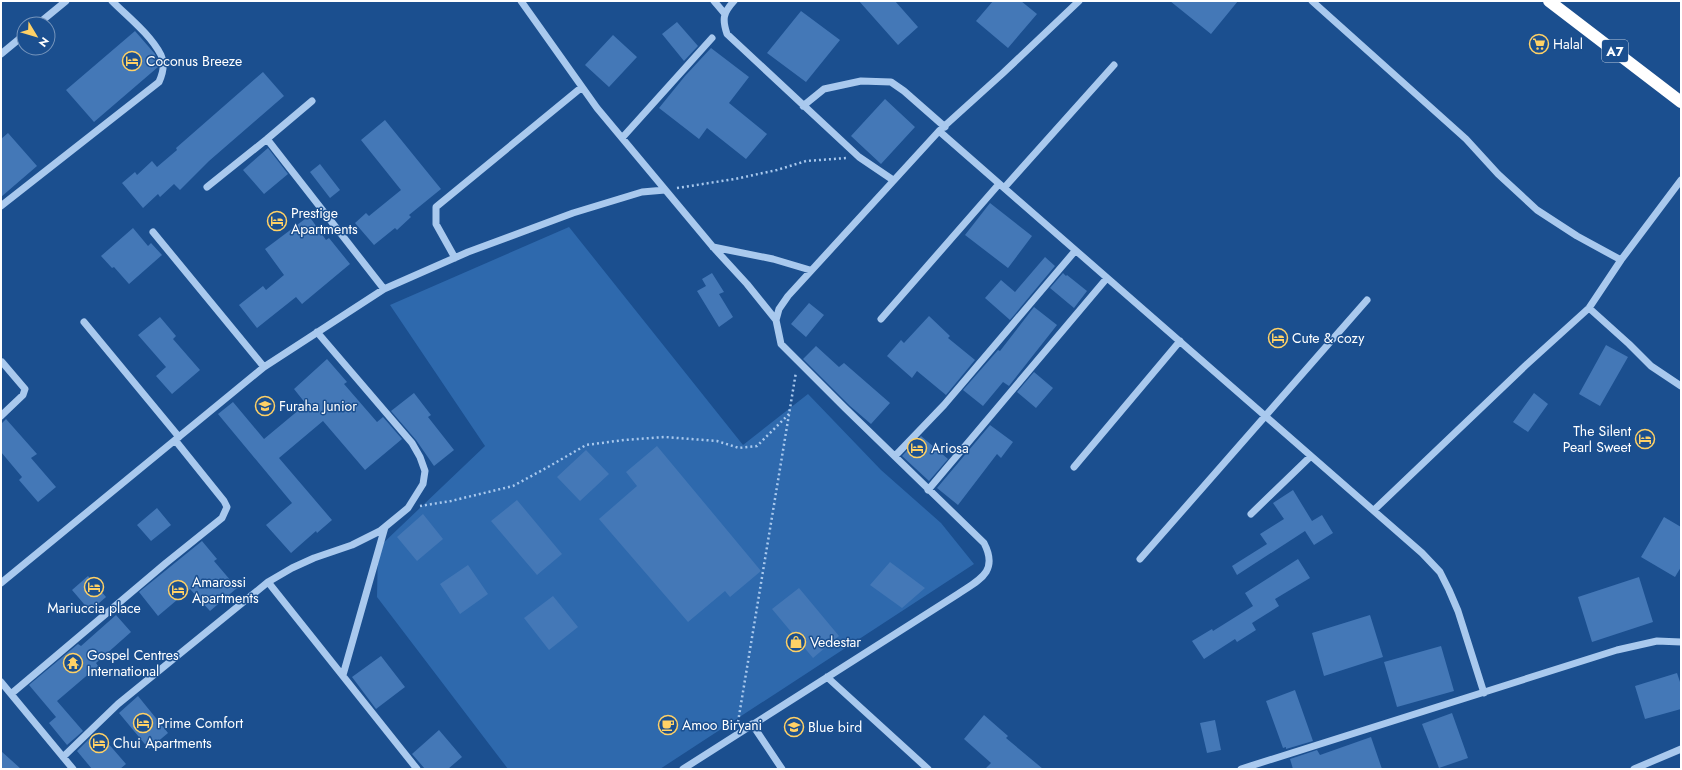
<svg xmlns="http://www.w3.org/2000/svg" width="1682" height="770" font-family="Jost,sans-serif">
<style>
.green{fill:#2e69ad}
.building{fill:#4478b7}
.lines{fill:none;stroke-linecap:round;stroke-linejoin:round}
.path{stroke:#a9c9ee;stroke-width:2.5;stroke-dasharray:2 3;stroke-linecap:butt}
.minor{stroke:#a9c9ee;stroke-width:7}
.highway{stroke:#fff;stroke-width:12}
.labels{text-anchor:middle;stroke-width:3;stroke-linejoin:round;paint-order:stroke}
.shield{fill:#1b4f8f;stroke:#bbcadd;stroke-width:1}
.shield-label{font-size:13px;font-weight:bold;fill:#fff}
.poi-label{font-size:14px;fill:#fff;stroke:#1b4f8f;text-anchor:start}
</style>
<rect width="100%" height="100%" fill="#1b4f8f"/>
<path class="green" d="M569,227L743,445L808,394L881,470L941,523L974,564L660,769H508L377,597L378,548L485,446L390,305Z"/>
<path class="building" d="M859,1H895L918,27L898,45Z
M993,1H1021L1037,14L1008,48L976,21Z
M1170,1H1238L1211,34Z
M801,11L840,40L806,82L767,53Z
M677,22L698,46L684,61L662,34Z
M135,31L155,54L157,60L158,67L94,122L66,90Z
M613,35L637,57L609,87L585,65Z
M711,48L749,77L729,103L767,134L746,159L707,128L699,139L659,108L685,76Z
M263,72L284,96L209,161L180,190L174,184L160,197L158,194L143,208L122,183L135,172L137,175L152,161L157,167L177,150L176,148L192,134Z
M885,99L915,127L881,164L851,136Z
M385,120L441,189L409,215L411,217L397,230L395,228L374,245L355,223L366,213L369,216L401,190L361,140Z
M8,133L37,166L1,197V139Z
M268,148L288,174L264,194L243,170Z
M320,164L340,190L330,198L310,172Z
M990,203L1032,236L1008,268L965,235Z
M309,216L326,240L329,238L350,264L302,304L296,297L257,328L239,305L263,286L266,290L284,275L265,249Z
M133,228L148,246L151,243L162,255L129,284L114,267L112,268L101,256Z
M1045,257L1055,266L1010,320L985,298L1001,280L1015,292Z
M712,273L724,292L719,294L733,317L719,327L697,291L706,286L702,279Z
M1063,273L1066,276L1067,275L1087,291L1074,308L1050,288Z
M809,303L824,315L806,337L791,324Z
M1034,307L1057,325L1009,386L1003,382L983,406L963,390L998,350L1000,351Z
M929,316L950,336L948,338L975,360L946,395L917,371L912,378L887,356L901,340L904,343Z
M160,317L176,336L173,339L200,370L172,394L156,376L166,367L138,335Z
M1606,345L1628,357L1600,406L1579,394Z
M816,346L839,367L844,363L890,403L871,424L850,406L803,359Z
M327,359L347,382L344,384L377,422L383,417L402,439L365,470L323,421L279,458L332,520L317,533L316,531L291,553L266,525L292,503L218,414L233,402L264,439L306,404L294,389Z
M1034,372L1053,388L1036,408L1017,392Z
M414,393L431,415L428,417L454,450L434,466L416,440L391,411Z
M1534,393L1548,404L1528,432L1513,422Z
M6,419L37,454L31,458L56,487L38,502L19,480L22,477L1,452V424Z
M990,425L1013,442L1001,458L997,454L958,505L937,488Z
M921,436L948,459L929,481L902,456Z
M657,446L761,571L730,597L725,591L688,622L599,519L637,486L626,472Z
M586,450L609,474L580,501L557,477Z
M1293,490L1312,521L1322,515L1333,533L1314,545L1305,531L1237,575L1232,566L1267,544L1260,534L1284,519L1273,503Z
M517,500L562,554L537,575L491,521Z
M157,508L171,525L151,541L137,525Z
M423,514L443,539L417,561L397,537Z
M1664,517L1681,527V567L1675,577L1641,557Z
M202,541L217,559L214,561L237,588L210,611L190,589L158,616L139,592Z
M1298,559L1310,578L1275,599L1279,606L1252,623L1256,630L1237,642L1235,639L1204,659L1192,641L1212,629L1213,631L1253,606L1245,593Z
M890,562L925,588L902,608L870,585Z
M468,565L488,594L460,614L440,584Z
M88,576L106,597L90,611L72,590Z
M1639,577L1653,622L1592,642L1578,597Z
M799,588L839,636L813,658L772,609Z
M553,596L578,627L549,650L524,618Z
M116,615L131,632L96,663L98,666L57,701L83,731L67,745L49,723L56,717L29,685L78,644L81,646Z
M1370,615L1383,657L1324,676L1312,633Z
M1441,646L1454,691L1397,707L1384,662Z
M381,656L405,687L376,709L352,677Z
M1677,673L1681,685V709L1645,719L1635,686Z
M1295,690L1313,741L1286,749V747L1283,748L1266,701Z
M138,696L168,733L149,749L119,713Z
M1452,713L1468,758L1439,768L1422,724Z
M984,715L1008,736L1006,738L1043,769H985L991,763L964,739Z
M1215,720L1221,750L1207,753L1200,723Z
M439,730L462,757L448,769H425L412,754Z
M100,734L126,764L120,769H92L77,751L89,739L91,741Z
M1371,737L1382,769H1293L1290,759L1317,750L1320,755Z
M1,751L21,769H1Z"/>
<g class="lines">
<path class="path" d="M677,188L735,179L777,170L806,161L846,158
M420,506L451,501L513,486L548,467L586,445L624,440L665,437L717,441L739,448L757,446L789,414
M738,722L796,372"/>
<path class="minor" d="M521,1L597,108L713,247L747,284L776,320
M714,1L725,14
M734,1C723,13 722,19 727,34L859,157L893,180
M1312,1L1466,139L1498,174L1537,210L1577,236L1621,260
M38,24L66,1
M1,54L24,35
M803,106L824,89L861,81L891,82L904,91L945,127
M939,131L1422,553L1440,572L1449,590L1458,611L1484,693
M622,138L712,38
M267,139L384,289
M207,187L267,139L312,101
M1004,188L1114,65
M1,206L159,82C163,73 165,63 161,55C150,34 128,17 112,1
M153,232L264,367
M713,247L773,259L810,270
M455,258L436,224V207L582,87
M1589,308L1629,344L1651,366L1681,386
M881,319L999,184
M84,322L179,437
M1,416L23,395L25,389L2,362
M895,456L944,405L1075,251
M1074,467L1180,341
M928,490L1107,278
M1374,510L1525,366L1589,308L1621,260L1681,180
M1251,514L1311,456
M1140,559L1367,300
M268,582L417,769
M1,583L264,367L384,289L468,252L573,213L642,192L665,190
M343,675L385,527
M827,677L928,769
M1,682L73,769
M11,694L166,563L222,518L227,507L224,501L175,440
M752,724L782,769
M63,757L118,704L268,582L292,568L314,558L352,545L380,531L408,508L423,484L425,471L420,457L412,443L317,332
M683,769L958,594C979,580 999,572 984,543L845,408L781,344L776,320L779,309L788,296L939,131L1002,74L1079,1
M1241,769L1617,650L1657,641L1681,642
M1634,769L1681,749"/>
<path class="highway" d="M1549,1L1681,102"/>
</g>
<defs>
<g id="supermarket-ring" transform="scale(1)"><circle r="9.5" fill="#1b4f8f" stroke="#ffd166" stroke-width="1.5"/><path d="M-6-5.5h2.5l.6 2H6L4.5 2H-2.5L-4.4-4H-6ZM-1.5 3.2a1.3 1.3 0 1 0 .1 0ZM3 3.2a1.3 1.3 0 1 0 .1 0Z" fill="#ffd166"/></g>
<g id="hotel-ring" transform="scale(1)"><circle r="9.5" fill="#1b4f8f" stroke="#ffd166" stroke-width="1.5"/><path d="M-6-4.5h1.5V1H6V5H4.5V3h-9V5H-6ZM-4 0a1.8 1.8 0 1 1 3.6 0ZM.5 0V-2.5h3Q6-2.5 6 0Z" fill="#ffd166"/></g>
<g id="school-ring" transform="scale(1)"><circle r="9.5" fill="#1b4f8f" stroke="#ffd166" stroke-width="1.5"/><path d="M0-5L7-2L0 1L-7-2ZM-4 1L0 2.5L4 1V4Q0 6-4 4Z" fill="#ffd166"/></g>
<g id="shop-ring" transform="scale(1)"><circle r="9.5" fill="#1b4f8f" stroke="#ffd166" stroke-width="1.5"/><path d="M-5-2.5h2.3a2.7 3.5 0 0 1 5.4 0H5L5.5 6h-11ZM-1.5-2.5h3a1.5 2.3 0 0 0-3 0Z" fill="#ffd166"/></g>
<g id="temple-ring" transform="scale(1)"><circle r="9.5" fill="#1b4f8f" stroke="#ffd166" stroke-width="1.5"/><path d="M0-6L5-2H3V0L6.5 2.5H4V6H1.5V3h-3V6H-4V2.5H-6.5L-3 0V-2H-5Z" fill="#ffd166"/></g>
<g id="cafe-ring" transform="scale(1)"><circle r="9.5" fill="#1b4f8f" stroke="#ffd166" stroke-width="1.5"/><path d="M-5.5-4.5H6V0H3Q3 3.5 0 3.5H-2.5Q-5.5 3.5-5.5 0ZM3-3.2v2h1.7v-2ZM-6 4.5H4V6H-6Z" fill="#ffd166"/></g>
</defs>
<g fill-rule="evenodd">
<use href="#supermarket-ring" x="1539" y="44"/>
<use href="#hotel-ring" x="132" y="61"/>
<use href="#hotel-ring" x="277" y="221"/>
<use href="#hotel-ring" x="1278" y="338"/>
<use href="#school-ring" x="265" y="406"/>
<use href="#hotel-ring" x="1645" y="439"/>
<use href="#hotel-ring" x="917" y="448"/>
<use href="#hotel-ring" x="94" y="587"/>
<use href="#hotel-ring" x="178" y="590"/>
<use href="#shop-ring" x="796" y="642"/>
<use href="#temple-ring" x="73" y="663"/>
<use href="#hotel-ring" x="143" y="723"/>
<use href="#cafe-ring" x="668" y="725"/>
<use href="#school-ring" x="794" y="727"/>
<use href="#hotel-ring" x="99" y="743"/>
</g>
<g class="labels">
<rect class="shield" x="1602" y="40" width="26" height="22" rx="3"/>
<g class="shield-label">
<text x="1615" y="56">A7</text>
</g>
<g class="poi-label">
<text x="1553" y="49">Halal</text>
<text x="146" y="66">Coconus Breeze</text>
<text x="291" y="218">Prestige<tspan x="291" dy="16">Apartments</tspan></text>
<text x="1292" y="343">Cute &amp; cozy</text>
<text x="279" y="411">Furaha Junior</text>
<text x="1631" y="436" text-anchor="end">The Silent<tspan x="1631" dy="16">Pearl Sweet</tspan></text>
<text x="931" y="453">Ariosa</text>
<text x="192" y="587">Amarossi<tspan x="192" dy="16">Apartments</tspan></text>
<text x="94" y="613" text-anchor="middle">Mariuccia place</text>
<text x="810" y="647">Vedestar</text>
<text x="87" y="660">Gospel Centres<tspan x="87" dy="16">International</tspan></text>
<text x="157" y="728">Prime Comfort</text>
<text x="682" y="730">Amoo Biryani</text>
<text x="808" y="732">Blue bird</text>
<text x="113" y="748">Chui Apartments</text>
</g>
</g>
<rect width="1682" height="770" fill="none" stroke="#ffffff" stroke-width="4"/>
<g transform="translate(36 36) rotate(128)"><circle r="19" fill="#1b4f8f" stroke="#7695bc"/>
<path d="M0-3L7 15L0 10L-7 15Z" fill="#ffd166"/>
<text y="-6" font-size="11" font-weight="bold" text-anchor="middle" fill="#ffffff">N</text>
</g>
</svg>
